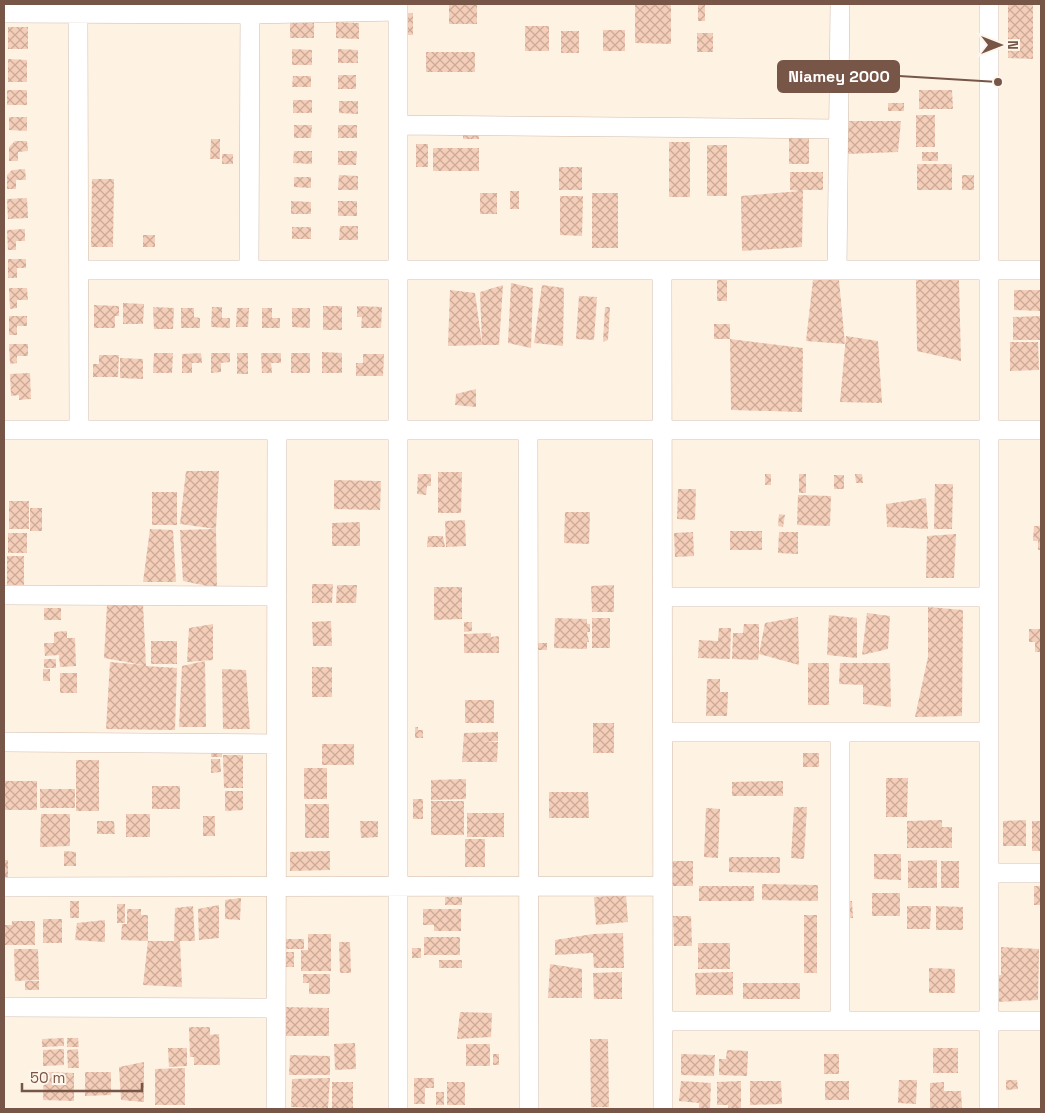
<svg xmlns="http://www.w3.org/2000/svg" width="1045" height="1113" font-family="'Space Grotesk',sans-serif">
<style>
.building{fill:url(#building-cross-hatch)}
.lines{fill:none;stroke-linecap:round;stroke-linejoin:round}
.street-casing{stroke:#d2bbab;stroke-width:20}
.street{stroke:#fff;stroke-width:19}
.leader{fill:none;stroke:#785647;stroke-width:2}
.callout-dot{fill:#785647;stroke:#fff6eb;stroke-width:2}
.callout{fill:#785647;stroke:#785647;stroke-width:2}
.callout-label{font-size:16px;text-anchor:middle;font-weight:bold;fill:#fff}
</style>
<defs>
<pattern id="building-cross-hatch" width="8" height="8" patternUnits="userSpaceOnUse" patternTransform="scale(1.25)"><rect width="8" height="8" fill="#f5ceb9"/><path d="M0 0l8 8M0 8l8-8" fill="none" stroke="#cbaa98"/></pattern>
</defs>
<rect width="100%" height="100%" fill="#fef2e3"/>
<path class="building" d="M449,4H477V24H449Z
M698,4H705V21H698Z
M1008,4H1033V59L1008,58Z
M635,5H671V44L635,43Z
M402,13H413V35H402Z
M336,22L359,23V39L336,38Z
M290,23H314V38H290Z
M525,26H549V51H525Z
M8,27H28V49H8Z
M603,30H625V51H603Z
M561,31H579V53H561Z
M697,33H713V52H697Z
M292,49L312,50V65H292Z
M338,49L358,50V63H338Z
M426,52H475V72H426Z
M8,59L27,60V82H8Z
M338,75H356V89H338Z
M293,76H311V87H292Z
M7,90H27V105H7Z
M919,90H952L953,109H919Z
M293,100H312V113H293Z
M339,101H358V114L339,113Z
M888,103H904V111H888Z
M916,115H935V147H916Z
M9,117H27V131L9,130Z
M849,121H901L898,152L846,154Z
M294,125H312L311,138H294Z
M338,125H357V138H338Z
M463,127H479V139H463Z
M789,133H809V164H789Z
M211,139H220V159H210Z
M15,141H27L28,151L18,152V161H9V147Z
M669,142H690V197H669Z
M416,144H428V167H416Z
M707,145H727V196H707Z
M433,148H479V171H433Z
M294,151H312V164L293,163Z
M338,151H357L356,165H338Z
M922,152H938V161H922Z
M222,154H233V164H222Z
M917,164H952V190H917Z
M559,167H582V190H559Z
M25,169L26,180H16V189H7V175L12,170Z
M790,172H823V190H803L802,247L742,251L741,196L800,191L790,190Z
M339,175L358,176V190H338Z
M962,175H974V190H962Z
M294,177H311V188L294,187Z
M92,179H114L113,247H91Z
M510,191H519V209H510Z
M480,193H497V214H480Z
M592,193H618V248H592Z
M560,196H583L582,236L560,235Z
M27,198L28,218L8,219L7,199Z
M291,201L311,202V214H291Z
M338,201H357V216H338Z
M340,226H358V240H339Z
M292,227H311V239H292Z
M25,229V241H16V250H8L7,230Z
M143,235H155V247H143Z
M8,259H26V268H17V278H8Z
M717,279H727V301H717Z
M916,279L959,280L961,361L917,351Z
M813,280H839L845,344L806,341Z
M511,283L533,288L531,348L508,343Z
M503,285L499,345H482L480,292Z
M542,285L564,288L563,346L534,343Z
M9,288H27L28,300H17V308L10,309Z
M450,290L475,293L482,345L448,346Z
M1014,290H1041L1040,311L1014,310Z
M579,296L597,297L594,340L576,339Z
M123,303L144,304L143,324H123Z
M94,305L119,306V316H115V328H94Z
M323,306H342V330H323Z
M357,306L382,307L381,328H361L362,317H357Z
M153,307L174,308L173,329H154Z
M212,307H222V318H230V328L211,327Z
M605,307H610L608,340L603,342Z
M181,308H194V317L200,318V328H181Z
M237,308H249L248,327H236Z
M262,308H272V318H280V328H262Z
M292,308H310V328L292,327Z
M9,316H27V326H17V335H9Z
M1041,316V340H1013V317Z
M714,324H730V339H714Z
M846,336L878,341L882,403L840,402Z
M730,339L803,348L802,412L731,410Z
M1010,342H1038L1039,370L1010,371Z
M9,344H28V356H17V363L10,364Z
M322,352L342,353V373H322Z
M154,353H173L172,373H153Z
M201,353L202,363H192V373H182V354Z
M211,353H230V362L221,363V372L211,373Z
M237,353H248V374H237Z
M261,353H281V363H271L272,373H262Z
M291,353H310V373H291Z
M363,354H384L383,376H356V363H363Z
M99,355H119L118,377H93V364H99Z
M120,358L143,359V379L120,378Z
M30,373L31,399L19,400V395L11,396L10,374Z
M476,389V407L455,405L456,394Z
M186,471H219L216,529L180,524Z
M438,472H462L461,513H438Z
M418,474H431V486H427L426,495L417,494Z
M765,474H771V485H765Z
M799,474H806V493H799Z
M855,474H862L863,483H856Z
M834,475H844V489H834Z
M334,480L381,481L380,510L334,509Z
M935,484H953L952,529H934Z
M678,489H696L695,520L677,519Z
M152,492H177V525H152Z
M798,495L831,496L830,526L797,525Z
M926,498L928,529L887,527L886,504Z
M9,501H29V529H9Z
M30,508H42V531H30Z
M565,512H590L589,544L564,543Z
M779,514L785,515L783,527L778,526Z
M465,520L466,546L446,547L445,521Z
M360,522V546H332V523Z
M1034,526H1041V550H1038V541H1033Z
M150,529L173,530L176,582H143Z
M216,529L217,588L183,581L180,530Z
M730,531H762V550H730Z
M693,532L694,556L675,557L674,533Z
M779,532H798V554L778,553Z
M8,533H27V553H8Z
M956,534L954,578H926L927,536Z
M428,536H443L445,547H427Z
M7,556H24V585H7Z
M312,584H333L332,603H312Z
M337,585H357L356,603H336Z
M614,585V612H592L591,586Z
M434,587H462V619L434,620Z
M143,604L146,666L177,668L175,730L106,729L110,662L143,665L104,658L107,605Z
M928,607L963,610L962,716L915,717L928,657Z
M44,608H61V620H44Z
M867,613L890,616L888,649L862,655Z
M829,615L857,618V658L827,655Z
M798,617L799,665L759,654L758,660L732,659L733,633H743L744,624H759V654L765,623Z
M555,618L587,619V624H590V632H587L589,642H587V649L554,648Z
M592,618H610V648H592Z
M331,621L332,646H313L312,622Z
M464,622H472V631L464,632Z
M213,624V660L187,662L189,628Z
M719,628H731L730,659L698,658L699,640L718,641Z
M1029,629H1041V652H1035V642H1029Z
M67,631V638H75L76,666L60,667L59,655L45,656L44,643H54V632Z
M491,633V637L499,636V653H464V634Z
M151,641H177V664H151Z
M535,643H547V650H535Z
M44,659H56V668H44Z
M205,661L206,727H179L182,666Z
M808,663H829V705H808Z
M840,663H890L891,707L863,704V685L839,684Z
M312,667H332V697H312Z
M43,669H50V681H43Z
M222,669L246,670L250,729H223Z
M60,673H77V693H60Z
M707,679H720V692H728L727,716H706Z
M465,700H494V723H465Z
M593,723H614V753H593Z
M415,727H418V730H423V738H415Z
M498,732V741H483L498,742L497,762H462L464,733Z
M322,744H354V765H322Z
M211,747H222V757H211Z
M803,753H819V767H803Z
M223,755H243V788H224Z
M211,759H220L221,772L211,773Z
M76,760H99V811H76Z
M304,768H327V799H304Z
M886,778H908L907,817H886Z
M466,779V799L431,800V780Z
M5,781H37V810H5Z
M783,781V796H732V782Z
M152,786H180V809H152Z
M40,789H75V808H40Z
M225,791H243V810L225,811Z
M549,792H588L589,818H549Z
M413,799H423V819H413Z
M431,801H464V835H431Z
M305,804H329V838H305Z
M794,807H807L804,859L791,858Z
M706,808L720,809L718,858L704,857Z
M467,813H504V837H467Z
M41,814H70V846L40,847Z
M126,814H150V837H126Z
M203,816H215V836H203Z
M942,820V827H952V848H907V821Z
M1026,820V846H1003V821Z
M97,821H114L115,834H97Z
M360,821H378V837L361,838Z
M1032,821H1041V851H1032Z
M465,839H485V867H465Z
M64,851L76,852V866H64Z
M330,851V870L290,871V852Z
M874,854H901V880L874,879Z
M729,857H780V873L729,872Z
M4,860H8V877H4Z
M937,860V888H908V861Z
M669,861H693V886H669Z
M941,861H959V888H941Z
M762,884L818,885V901L762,900Z
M699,886H754V901H699Z
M1034,886H1041V905H1034Z
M872,893H900V916H872Z
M626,895L628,922L596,925L594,897Z
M445,897H462V905H445Z
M241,898L240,920L225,919V900Z
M70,901H79V918H70Z
M852,901L853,918H846L845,902Z
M117,904H125V923H117Z
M219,905V938L199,940L198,909Z
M193,906L195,941H180L182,987L143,985L148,941L121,940L122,924H127V909H141V915H148V941H174L175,908Z
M907,906H931L930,929H907Z
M936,906L963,907V930H936Z
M423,909H461V931H434V925H423Z
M804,915H817V973H804Z
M673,916H691L692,946H674Z
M43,919H62V943H43Z
M105,920V942L75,940L77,923Z
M12,921H35V945H5V925H12Z
M623,933L624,968H594L593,953L555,955V940L593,934Z
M308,934H331V971H301V950H308Z
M424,937H460V955H424Z
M283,939H304V949H283Z
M339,942H350L351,973H340Z
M698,943H730V969H698Z
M1001,947L1039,949L1038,1000L996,1002L995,976L1001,975Z
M412,948H421V958H412Z
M14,949H38L39,980L15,981Z
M285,952H294V967H285Z
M439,960H462V968H439Z
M550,964L582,969V998H548Z
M929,968L955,969V993H929Z
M622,972V999H594L593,973Z
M733,972V995H696L695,973Z
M303,974H330V994H309V983H303Z
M25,981H39V990H25Z
M743,983H800V999H743Z
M283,1007L329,1008V1036H283Z
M460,1012L492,1013L491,1037L457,1039Z
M189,1027H210V1035L219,1034L220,1065H194V1057H190Z
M64,1038V1046L42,1047V1039Z
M67,1038H78L79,1047H67Z
M590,1039H608L609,1107H591Z
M355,1043L356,1069L335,1070L334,1044Z
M466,1044H490V1066H466Z
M168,1048H187V1066L169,1067Z
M933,1048H958V1073H933Z
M64,1049V1065L43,1066V1050Z
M78,1049L79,1068H68L67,1050Z
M727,1050L748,1051L747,1076L719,1075V1059H726Z
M493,1054H499V1065H493Z
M681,1054L715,1055L714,1076L681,1075Z
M824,1054H839V1074H824Z
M290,1055L330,1056V1075H289Z
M144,1062V1102L121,1100L119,1067Z
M185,1068V1105H155V1069Z
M44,1072L74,1073V1101L43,1100Z
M85,1072H111V1095L85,1096Z
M330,1078L328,1108L291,1107L292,1079Z
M414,1078H434V1088H425V1104H414Z
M899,1080H917L916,1104L898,1103Z
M1006,1080H1017L1018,1089L1006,1090Z
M681,1081L711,1083L710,1109H699V1103L679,1101Z
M741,1081V1109H728V1105H717V1082Z
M750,1081H781L782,1104L750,1105Z
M825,1081H849V1100H825Z
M332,1082H353V1109H332Z
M447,1082H465V1105H447Z
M944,1082V1091H961L962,1109H930V1083Z
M436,1092H444V1105H436Z"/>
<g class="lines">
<g class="street-casing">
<path id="street" d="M398,4V1109
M989,4V1109
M4,13L250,14L398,11
M78,13L79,430
M398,125L838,129
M79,270H1041
M249,270L250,4
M662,270L663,1109
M837,270L840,4
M4,430H1041
M528,430L529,1109
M4,595L277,596
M663,597H989
M663,732H989
M840,732V1021
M4,742L276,744
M989,873H1041
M4,887L663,886
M4,1007L276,1008
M663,1021H1041
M276,1109L277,430"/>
</g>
<use href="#street" class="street"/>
</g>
<path class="leader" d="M998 82L899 76"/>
<circle class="callout-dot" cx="998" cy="82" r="5"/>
<rect class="callout" x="778" y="61" width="121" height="31" rx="5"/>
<g class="callout-label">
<text x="839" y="82">Niamey 2000</text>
</g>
<rect width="1045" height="1113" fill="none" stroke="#785647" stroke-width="10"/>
<g transform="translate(1000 45) rotate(90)" stroke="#fff6eb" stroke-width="4" paint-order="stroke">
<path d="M0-4L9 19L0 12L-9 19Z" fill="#785647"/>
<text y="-8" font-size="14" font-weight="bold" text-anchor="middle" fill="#785647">N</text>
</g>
<path d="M22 1083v8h120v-8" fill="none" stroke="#785647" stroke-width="2.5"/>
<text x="30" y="1083" font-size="15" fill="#785647" stroke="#fff6eb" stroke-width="4" paint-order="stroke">50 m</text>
</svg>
